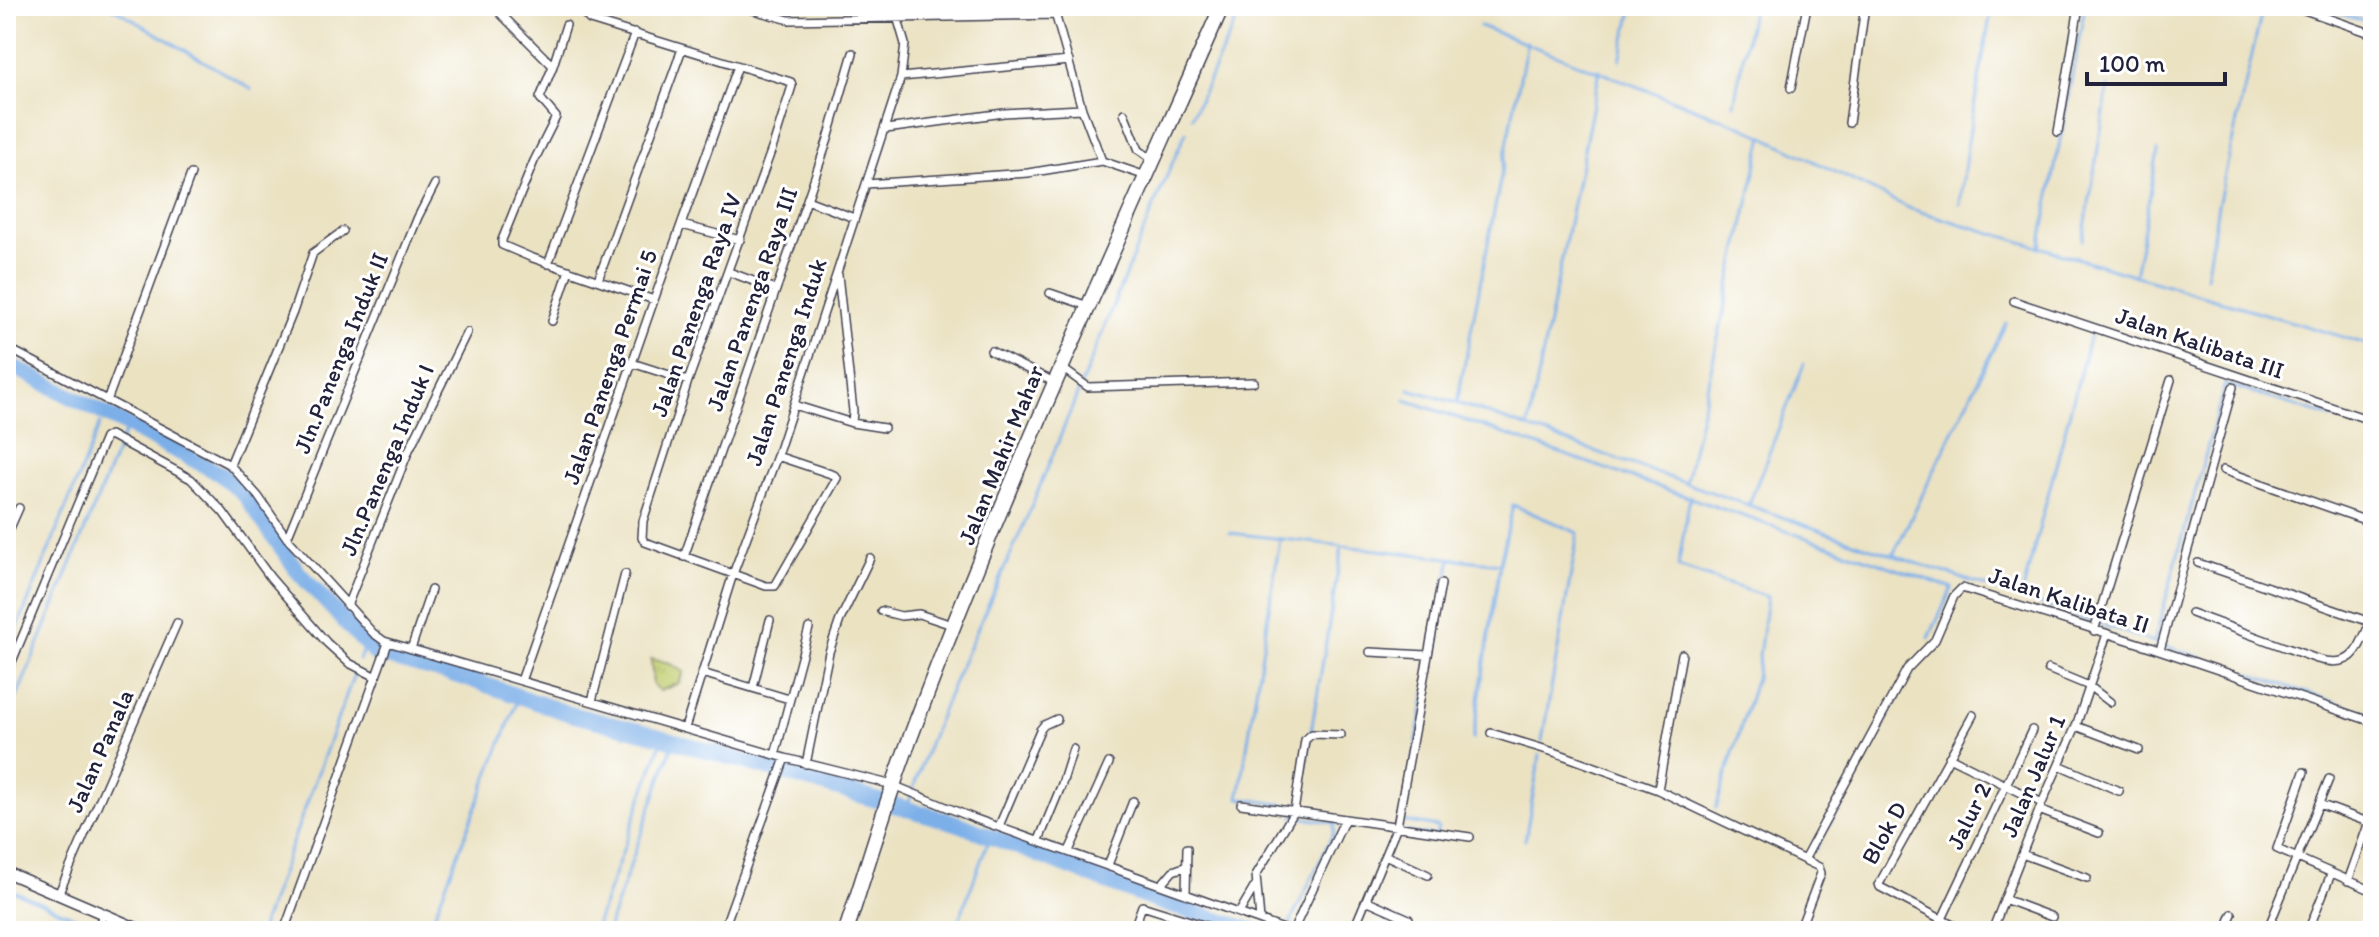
<svg xmlns="http://www.w3.org/2000/svg" width="2379" height="937" font-family="Itim,sans-serif">
<style>
.grass{fill:url(#grass-tufts);stroke:#727855;stroke-width:2}
.lines{fill:none;stroke-linecap:round;stroke-linejoin:round}
.stream{stroke:#7bafe8;stroke-width:3}
.river{stroke:#7bafe8;stroke-width:16}
.street-casing{stroke:#403f4f;stroke-width:10}
.secondary-casing{stroke:#403f4f;stroke-width:13}
.highway-casing{stroke:#403f4f;stroke-width:17}
.street{stroke:#fff;stroke-width:7}
.secondary{stroke:#fff;stroke-width:10}
.highway{stroke:#fff;stroke-width:14}
.labels{text-anchor:middle;stroke-width:6;stroke-linejoin:round;paint-order:stroke}
.street-label{font-size:24px;fill:#22223b;stroke:#fff}
</style>
<defs>
<pattern id="grass-tufts" width="24" height="20" patternUnits="userSpaceOnUse" patternTransform="scale(2)"><rect width="24" height="20" fill="#c1ce6f"/><path d="M3 7l-1-3M5 7V3M7 7l1-3M15 17l-1-3M17 17v-4M19 17l1-3" fill="none" stroke="#a6b161"/></pattern>
</defs>
<rect width="100%" height="100%" fill="#fff"/>
<filter id="ink" filterUnits="userSpaceOnUse"><feTurbulence type="fractalNoise" baseFrequency=".0125" numOctaves="2"/><feDisplacementMap in="SourceGraphic" scale="16" xChannelSelector="R" yChannelSelector="G"/><feConvolveMatrix kernelMatrix="1 2 1 2 8 2 1 2 1" color-interpolation-filters="sRGB"/></filter>
<filter id="wash" filterUnits="userSpaceOnUse"><feTurbulence type="fractalNoise" baseFrequency=".006" numOctaves="4" result="noise"/><feDisplacementMap in="SourceGraphic" scale="32" xChannelSelector="R" yChannelSelector="G"/><feGaussianBlur stdDeviation="1.8" result="paint"/><feColorMatrix in="noise" values="0 0 0 0 0 0 0 0 0 0 0 0 0 0 0 0 0 1.4 0 .05"/><feComposite in="paint" operator="in"/></filter>
<g filter="url(#wash)">
<rect width="100%" height="100%" fill="#ebe2c2"/>
<path class="grass" d="M651,659L670,664L684,672L679,683L660,691L653,685Z"/>
<g class="lines">
<path class="stream" d="M110,6L251,89
M261,6L277,13L280,6
M2316,6L2373,24
M2367,22L2373,7
M1480,26L1746,128L1911,209L2373,346
M1620,60L1633,6
M1734,104L1753,6
M1192,117L1243,6
M1960,204L1967,146L1992,6
M2083,240L2108,87
M2040,248L2085,6
M2135,276L2158,151
M2206,277L2218,205L2263,6
M1409,389L1457,403L1862,545L2373,715
M1406,400L1952,588L1929,638
M1457,403L1527,42
M1528,427L1600,70
M1686,482L1763,136
M1690,496L1678,567L1767,597L1756,678L1716,808
M1749,504L1804,364
M1230,533L1500,564L1473,739
M1280,539L1239,798L1286,805V810
M1893,555L2006,323
M1500,563L1513,505L1578,533L1542,741
M2021,598L2090,335
M2154,642L2225,384L2373,430
M6,656L100,424
M359,660L365,644
M391,660L478,678L621,724L869,792
M6,724L125,431
M1311,732L1342,546
M907,808C939,704 988,609 1030,510C1083,384 1130,257 1186,132
M1299,811L1310,739
M1334,823L1436,836L1438,827L1402,821L1451,558
M1525,840L1540,755
M1815,850L1915,667
M6,888L107,931
M1288,927L1334,832V823L1293,816
M260,931L354,674
M428,931L519,697
M594,931L663,738
M607,931L674,741
M955,931L990,836
M2361,931L2371,900"/>
<path class="river" d="M6,363L219,473L243,493L299,573L375,654L469,679L570,714L647,733L959,824L1153,900L1254,931"/>
</g>
</g>
<g filter="url(#ink)">
<g class="lines">
<g class="street-casing">
<path id="street" d="M493,6L553,66L540,98L556,117L534,161L502,240V245L530,257L654,300
M587,6L585,15L590,20L791,82L792,86L774,143L688,381L643,521L642,538L645,542L766,586H775L837,478L834,475L777,456
M739,6L789,20L1056,15
M1053,6L1082,109L1102,161L1146,176
M2293,6L2373,34
M6,19L13,6
M553,66L566,25
M901,77L1069,61
M1791,88L1807,6
M1124,113L1139,150L1153,160
M1849,123L1865,6
M886,129L1004,113L1082,109
M2058,132L2079,6
M866,184L1028,173L1102,161
M807,200L854,218
M682,225L740,240
M548,264L635,33
M729,272L775,289
M598,280L682,49
M1050,293L1088,306
M2014,301L2373,421
M552,321L569,270
M6,347L230,465L258,496L287,538L373,633L384,641L785,758L893,785L973,818L1289,931
M991,351L1054,382
M632,363L688,381
M1062,368L1088,387L1254,382
M107,401L191,174
M794,405L852,423L853,411L838,275
M852,423L884,428
M230,465L293,312L313,253L343,231
M2223,470L2373,523
M6,537L19,508
M287,538L418,217L435,184
M684,557L828,139L853,53
M2198,563L2373,623
M347,606L409,450L467,332
M881,611L901,616L919,614L955,626
M2191,613L2317,659C2353,669 2357,651 2370,623
M2094,631L2171,380
M411,649L431,590
M2160,650L2233,387
M1370,652L1427,655
M2048,669L2089,686L2110,702
M702,673L789,699
M6,676L105,438L110,435L191,479L223,512L270,577L327,643L349,663L376,677
M521,681L654,300L738,66
M753,688L770,620
M592,701L625,574
M2076,726L2139,750
M685,728L733,574L777,456L901,77L905,44L894,6
M1491,733L1557,753L1658,790L1819,867L1821,873L1799,931
M775,755L809,628
M1949,757L2042,803
M806,764L829,652L840,620L870,558
M2059,765L2119,791
M2304,772L2277,849L2373,891
M1658,790L1682,654
M1241,804L1470,837
M2319,804L2373,824
M2039,810L2099,833
M999,826L1040,730L1044,725L1057,719
M1039,840L1062,784L1073,749
M1069,851L1109,763
M2022,854L2087,878
M1385,855L1428,875
M1804,860L1907,669L1935,640L1954,596L1962,588L2144,645L2373,722
M1108,865L1133,801
M2348,881L2373,811
M1161,885L1173,871L1187,866
M1186,894L1187,848
M58,895L177,623
M2004,899L2052,917
M1366,900L1409,919
M1239,913L1255,886
M1942,919L2032,730
M1260,920L1256,875L1294,812L1305,740L1312,734L1341,735
M97,931L103,914
M284,931L388,643
M723,931L785,758
M1133,931L1142,906L1222,931
M1293,931L1345,819
M1353,931L1397,826L1441,584
M1964,931L1880,887L1879,884L1973,715
M1992,931L2042,803L2076,726L2107,634
M2225,931L2232,914
M2267,931L2329,779
M2308,931L2331,874"/>
</g>
<g class="secondary-casing">
<path id="secondary" d="M6,872L143,931"/>
</g>
<g class="highway-casing">
<path id="highway" d="M846,931C867,868 885,804 909,741C1002,491 1114,250 1222,6"/>
</g>
<use href="#street" class="street"/>
<use href="#secondary" class="secondary"/>
<use href="#highway" class="highway"/>
</g>
</g>
<g class="labels">
<g class="street-label">
<text transform="translate(752 299) rotate(-71)" y="8">Jalan Panenga Raya III</text>
<text transform="translate(696 305) rotate(-71)" y="8">Jalan Panenga Raya IV</text>
<text transform="translate(2200 343) rotate(19)" y="8">Jalan Kalibata III</text>
<text transform="translate(341 353) rotate(-68)" y="8">Jln.Panenga Induk II</text>
<text transform="translate(786 362) rotate(-72)" y="8">Jalan Panenga Induk</text>
<text transform="translate(610 367) rotate(-71)" y="8">Jalan Panenga Permai 5</text>
<text transform="translate(1001 455) rotate(-68)" y="8">Jalan Mahir Mahar</text>
<text transform="translate(387 460) rotate(-67)" y="8">Jln.Panenga Induk I</text>
<text transform="translate(2069 600) rotate(18)" y="8">Jalan Kalibata II</text>
<text transform="translate(100 751) rotate(-66)" y="8">Jalan Panala</text>
<text transform="translate(2033 776) rotate(-67)" y="8">Jalan Jalur 1</text>
<text transform="translate(1969 816) rotate(-64)" y="8">Jalur 2</text>
<text transform="translate(1884 833) rotate(-61)" y="8">Blok D</text>
</g>
</g>
<rect width="2379" height="937" fill="none" stroke="#fff" stroke-width="32"/>
<path d="M2087 72v12h138v-12" fill="none" stroke="#22223b" stroke-width="4"/>
<text x="2099" y="72" font-size="24" fill="#22223b" stroke="#ffffff" stroke-width="6" paint-order="stroke">100 m</text>
</svg>
